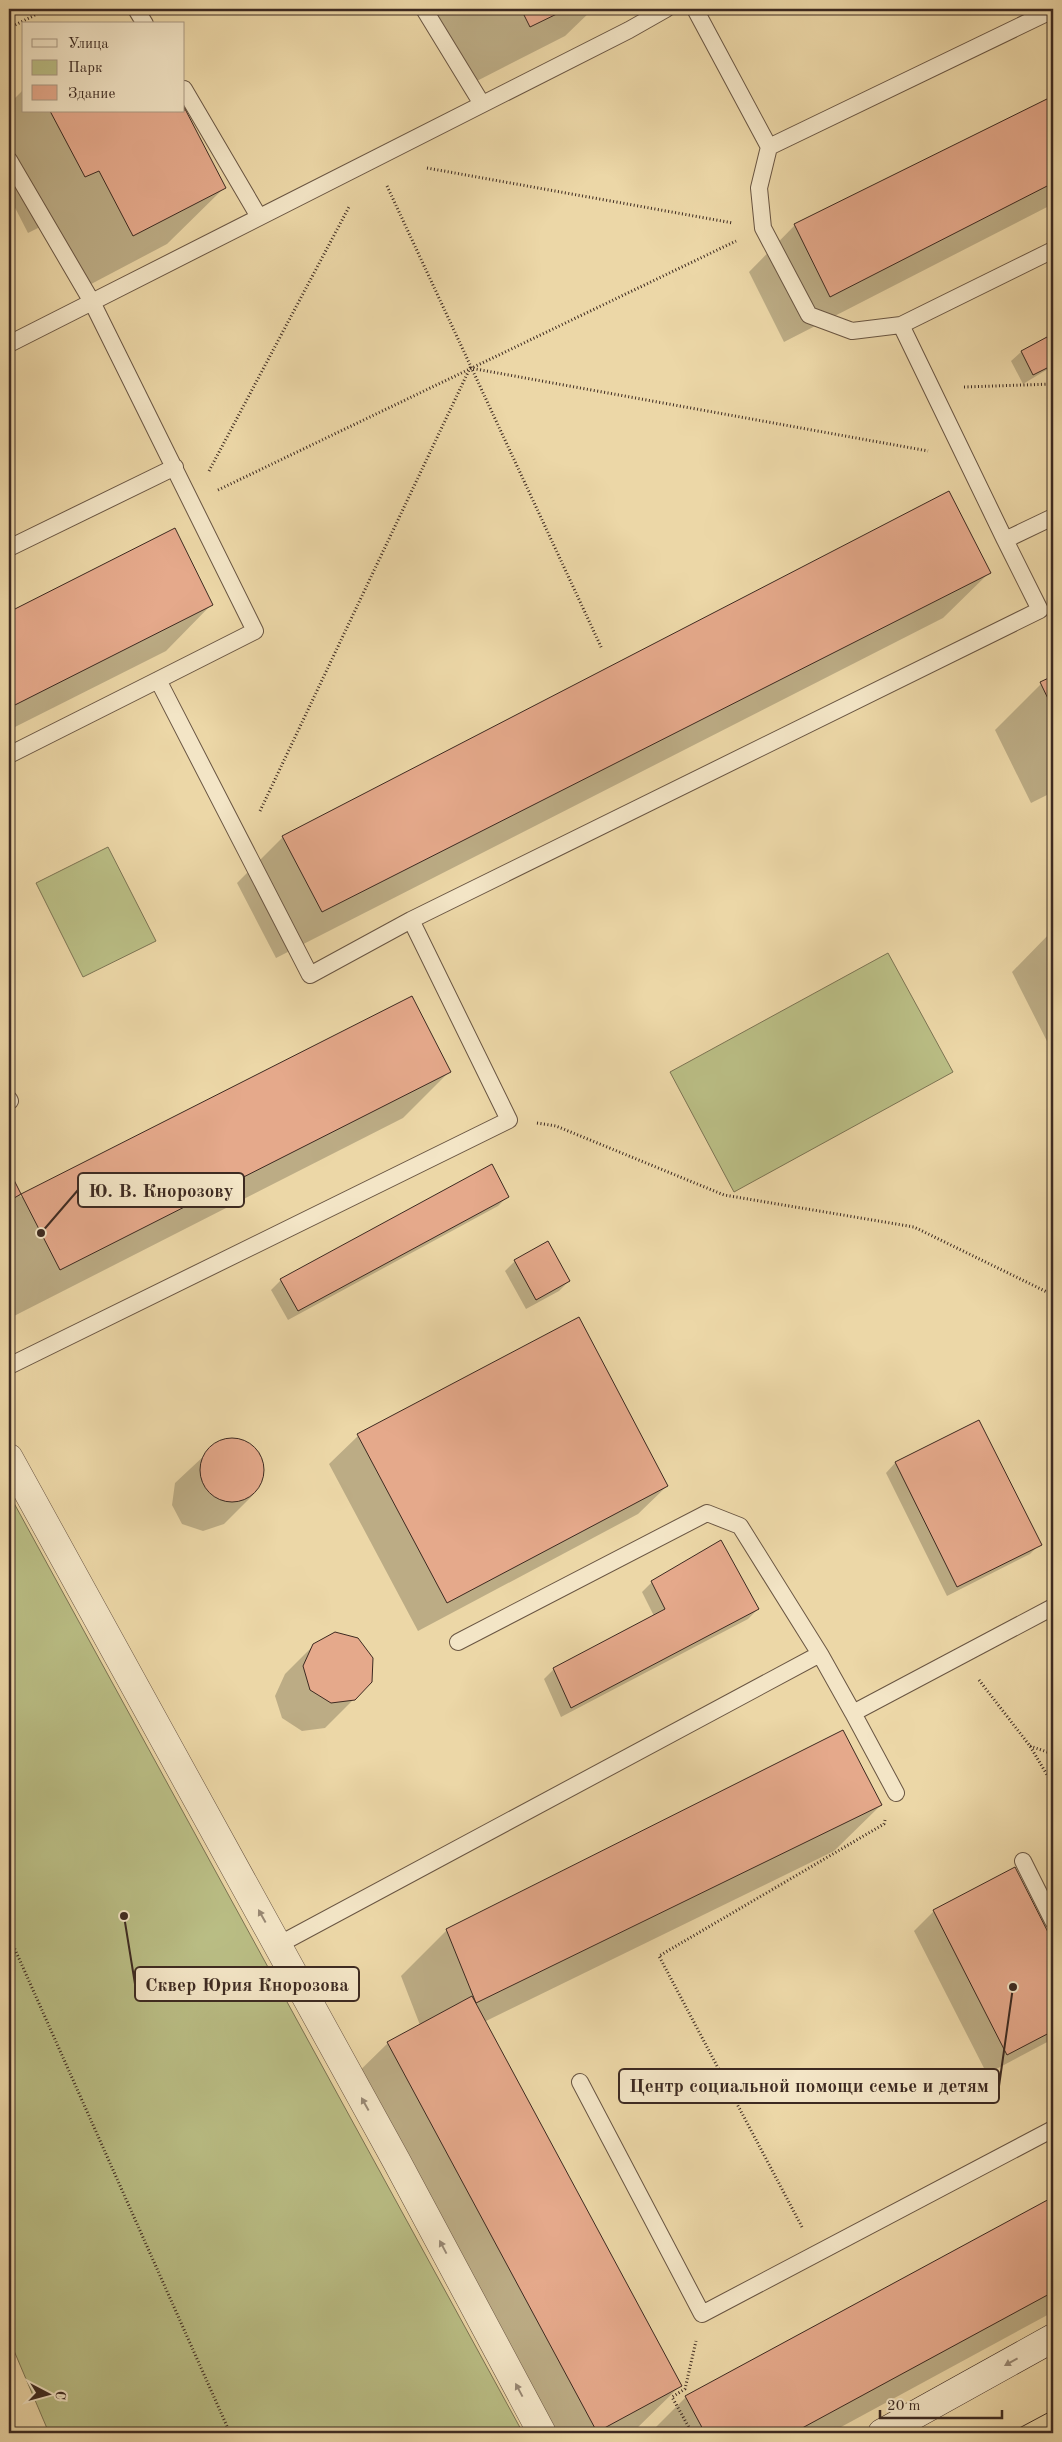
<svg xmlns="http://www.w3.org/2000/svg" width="1062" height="2442" font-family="'Old Standard TT',serif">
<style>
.green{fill:#babe85;stroke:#7c7453}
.shadow{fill:#0003}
.building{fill:#e5a98b;stroke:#3d2a21}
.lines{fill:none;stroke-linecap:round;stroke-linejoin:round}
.lane-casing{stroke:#695542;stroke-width:18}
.street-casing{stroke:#695542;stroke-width:29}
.secondary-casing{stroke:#3d2a21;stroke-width:29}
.path{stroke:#3d2a21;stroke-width:3;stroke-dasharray:1 2.5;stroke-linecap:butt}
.lane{stroke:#f3e5c6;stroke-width:16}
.street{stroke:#f3e5c6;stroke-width:28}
.secondary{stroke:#f3e5c6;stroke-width:28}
.tram{stroke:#3d2a21;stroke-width:1}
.oneway{fill:#988874}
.leader{fill:none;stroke:#3d2a21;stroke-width:2}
.callout-dot{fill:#3d2a21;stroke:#f3e5c6;stroke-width:2}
.callout{fill:#f3e5c6;stroke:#3d2a21;stroke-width:2}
.callout-label{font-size:19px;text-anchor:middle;font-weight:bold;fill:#3d2a21}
</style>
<rect width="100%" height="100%" fill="#ecd7a7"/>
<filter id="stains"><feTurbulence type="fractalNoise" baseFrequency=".004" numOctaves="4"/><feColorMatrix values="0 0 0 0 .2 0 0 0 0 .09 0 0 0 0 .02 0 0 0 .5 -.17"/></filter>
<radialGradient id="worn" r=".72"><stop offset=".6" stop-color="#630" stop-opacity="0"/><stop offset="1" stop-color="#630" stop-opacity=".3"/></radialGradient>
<path class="green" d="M108,847L156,941L83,977L36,883Z
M888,953L953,1072L734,1192L670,1072Z
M9,1494L523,2433H49L9,2339Z"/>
<path class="shadow" d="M416,9H593L565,36L473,83L442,22L427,30Z
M853,9H866L855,14Z
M24,89V111L184,110L224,188L167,244L76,292L42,226L28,233L9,196V104Z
M1053,97V204L784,342L749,272L795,225Z
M1047,338L1053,351V366L1023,384L1011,361L1021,352Z
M174,530L212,604L166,651L9,730V614Z
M990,572L943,618L276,958L237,883L283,837Z
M1053,677V792L1031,803L995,730L1041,684Z
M1053,930V1053L1012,972Z
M449,1072L403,1118L14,1316L9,1306V1173L21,1197Z
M508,1196L498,1206L288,1320L271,1290L281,1280Z
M515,1261L569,1281L559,1291L526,1309L505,1271Z
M579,1318L667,1486L638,1514L418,1631L329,1464L358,1436Z
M979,1422L1040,1544L1030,1554L947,1596L886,1473L895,1463Z
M221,1440H243L260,1453L264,1475L253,1495L224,1524L203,1531L182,1524L172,1505L175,1483Z
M652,1582L758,1609L748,1619L561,1717L544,1679L554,1669L654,1616L642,1592Z
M314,1645L354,1699L325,1728L302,1731L282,1718L275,1696L285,1674Z
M881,1805L834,1851L484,2022L680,2386L632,2433H527L341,2089L388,2043L420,2025L401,1976L447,1930Z
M1014,1869L1053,1945V2039L987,2074L914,1931L934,1911Z
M1053,2198V2312L830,2433H650L686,2397Z"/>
<path class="building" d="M521,9H567L530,27Z
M1053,96V183L830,297L794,224Z
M184,107L226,188L133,236L99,171L85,177L50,111H184Z
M1047,337L1053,348V365L1033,375L1021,351Z
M949,491L991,573L322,912L282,836Z
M175,528L213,605L9,708V612Z
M1053,676V709L1040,682Z
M412,996L451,1072L60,1270L21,1194Z
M492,1164L509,1197L298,1311L280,1279Z
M9,1170L21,1194L9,1201Z
M548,1241L570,1281L536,1300L514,1260Z
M579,1317L668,1486L447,1603L357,1434Z
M979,1420L1042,1545L957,1587L895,1462Z
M200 1470a32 32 0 1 1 64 0a32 32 0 1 1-64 0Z
M721,1540L759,1609L571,1708L553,1668L665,1609L651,1581Z
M335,1632L358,1638L373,1658L372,1682L355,1700L331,1703L310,1690L303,1666L313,1644Z
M843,1730L882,1805L476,2003L446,1929Z
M1015,1867L1053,1942V2031L1007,2055L933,1910Z
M472,1996L682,2386L597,2432L387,2042Z
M1053,2197V2292L793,2433H705L685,2396Z"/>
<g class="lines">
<g class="lane-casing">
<path id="lane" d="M136,9L145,24
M424,9L482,104
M695,9L769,147L759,188L763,228L809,315L852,331L901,325L1005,540L1053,517
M184,89L259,217
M769,147L1053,10
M9,160L92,302L9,344
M901,325L1053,250
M9,548L175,467
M9,755L158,680
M411,920L310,975L158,680L255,631L92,302L629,30L666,9
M9,1099L10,1101
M9,1366L509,1120L411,920L1040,610L1005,540
M458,1642L707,1513L740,1526L820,1654L853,1713
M896,1793L853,1713L1053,1607
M1023,1861L1053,1921
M278,1945L820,1654
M580,2082L702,2314L1053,2129"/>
</g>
<g class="street-casing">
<path id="street" d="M9,1458L397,2162L542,2433"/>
</g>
<g class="secondary-casing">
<path id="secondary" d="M882,2433L1053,2338"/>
</g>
<path class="path" d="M9,28L47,9
M427,168L733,223
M387,186L602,649
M964,387L1053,384
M209,471L349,207
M218,490L736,241
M260,811L470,368L928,451
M537,1123L556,1126L724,1195L914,1227L1053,1295
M979,1680L1030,1746L1053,1785
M1030,1746L1053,1754
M9,1936L230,2433
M802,2227L659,1956L884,1824L885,1820
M692,2433L672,2397L685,2389L696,2341"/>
<use href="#lane" class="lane"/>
<use href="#street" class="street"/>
<use href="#secondary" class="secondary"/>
<path class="tram" d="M1010,2433L1053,2410"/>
</g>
<defs><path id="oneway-solid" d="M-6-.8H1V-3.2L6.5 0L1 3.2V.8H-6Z" transform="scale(1.25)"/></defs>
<g class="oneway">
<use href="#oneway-solid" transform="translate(262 1916) rotate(-119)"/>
<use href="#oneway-solid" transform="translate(365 2104) rotate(-119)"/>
<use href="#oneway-solid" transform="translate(443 2247) rotate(-118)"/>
<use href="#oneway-solid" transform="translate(1011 2362) rotate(151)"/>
<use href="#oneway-solid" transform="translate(519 2390) rotate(-118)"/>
</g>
<path class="leader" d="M41 1233L78 1190M124 1916L135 1984M1013 1987L999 2086"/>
<g class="callout-dot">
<circle cx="41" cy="1233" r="5"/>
<circle cx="124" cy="1916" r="5"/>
<circle cx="1013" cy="1987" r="5"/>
</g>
<g class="callout">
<rect x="78" y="1173" width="166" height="34" rx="5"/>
<rect x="135" y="1967" width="224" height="34" rx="5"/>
<rect x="619" y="2069" width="380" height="34" rx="5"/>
</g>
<g class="callout-label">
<text x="161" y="1197">Ю. В. Кнорозову</text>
<text x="247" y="1991">Сквер Юрия Кнорозова</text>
<text x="809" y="2092">Центр социальной помощи семье и детям</text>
</g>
<rect width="1062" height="2442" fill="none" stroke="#ecd7a7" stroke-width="30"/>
<rect x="10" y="10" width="1042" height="2422" fill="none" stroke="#3d2a21" stroke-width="2.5"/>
<rect x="15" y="15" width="1032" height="2412" fill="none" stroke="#3d2a21"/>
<rect x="22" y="22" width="162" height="90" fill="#f3e5c6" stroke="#aa9a84"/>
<rect x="32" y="39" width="25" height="8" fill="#f3e5c6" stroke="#aa9a84"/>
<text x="68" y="48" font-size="15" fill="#3d2a21">Улица</text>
<rect x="32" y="60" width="25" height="15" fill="#babe85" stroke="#aa9a84"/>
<text x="68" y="72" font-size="15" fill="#3d2a21">Парк</text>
<rect x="32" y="85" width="25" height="15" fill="#e5a98b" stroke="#aa9a84"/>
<text x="68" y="98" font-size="15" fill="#3d2a21">Здание</text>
<g transform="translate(48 2394) rotate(96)" stroke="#f3e5c6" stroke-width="4" paint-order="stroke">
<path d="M0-4L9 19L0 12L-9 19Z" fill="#3d2a21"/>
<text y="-8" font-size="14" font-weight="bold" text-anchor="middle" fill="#3d2a21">С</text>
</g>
<path d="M880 2410v8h122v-8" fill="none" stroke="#3d2a21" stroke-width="2.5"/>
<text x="887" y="2410" font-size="15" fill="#3d2a21" stroke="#f3e5c6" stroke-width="4" paint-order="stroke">20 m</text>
<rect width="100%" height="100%" filter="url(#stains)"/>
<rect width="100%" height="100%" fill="url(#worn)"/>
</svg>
